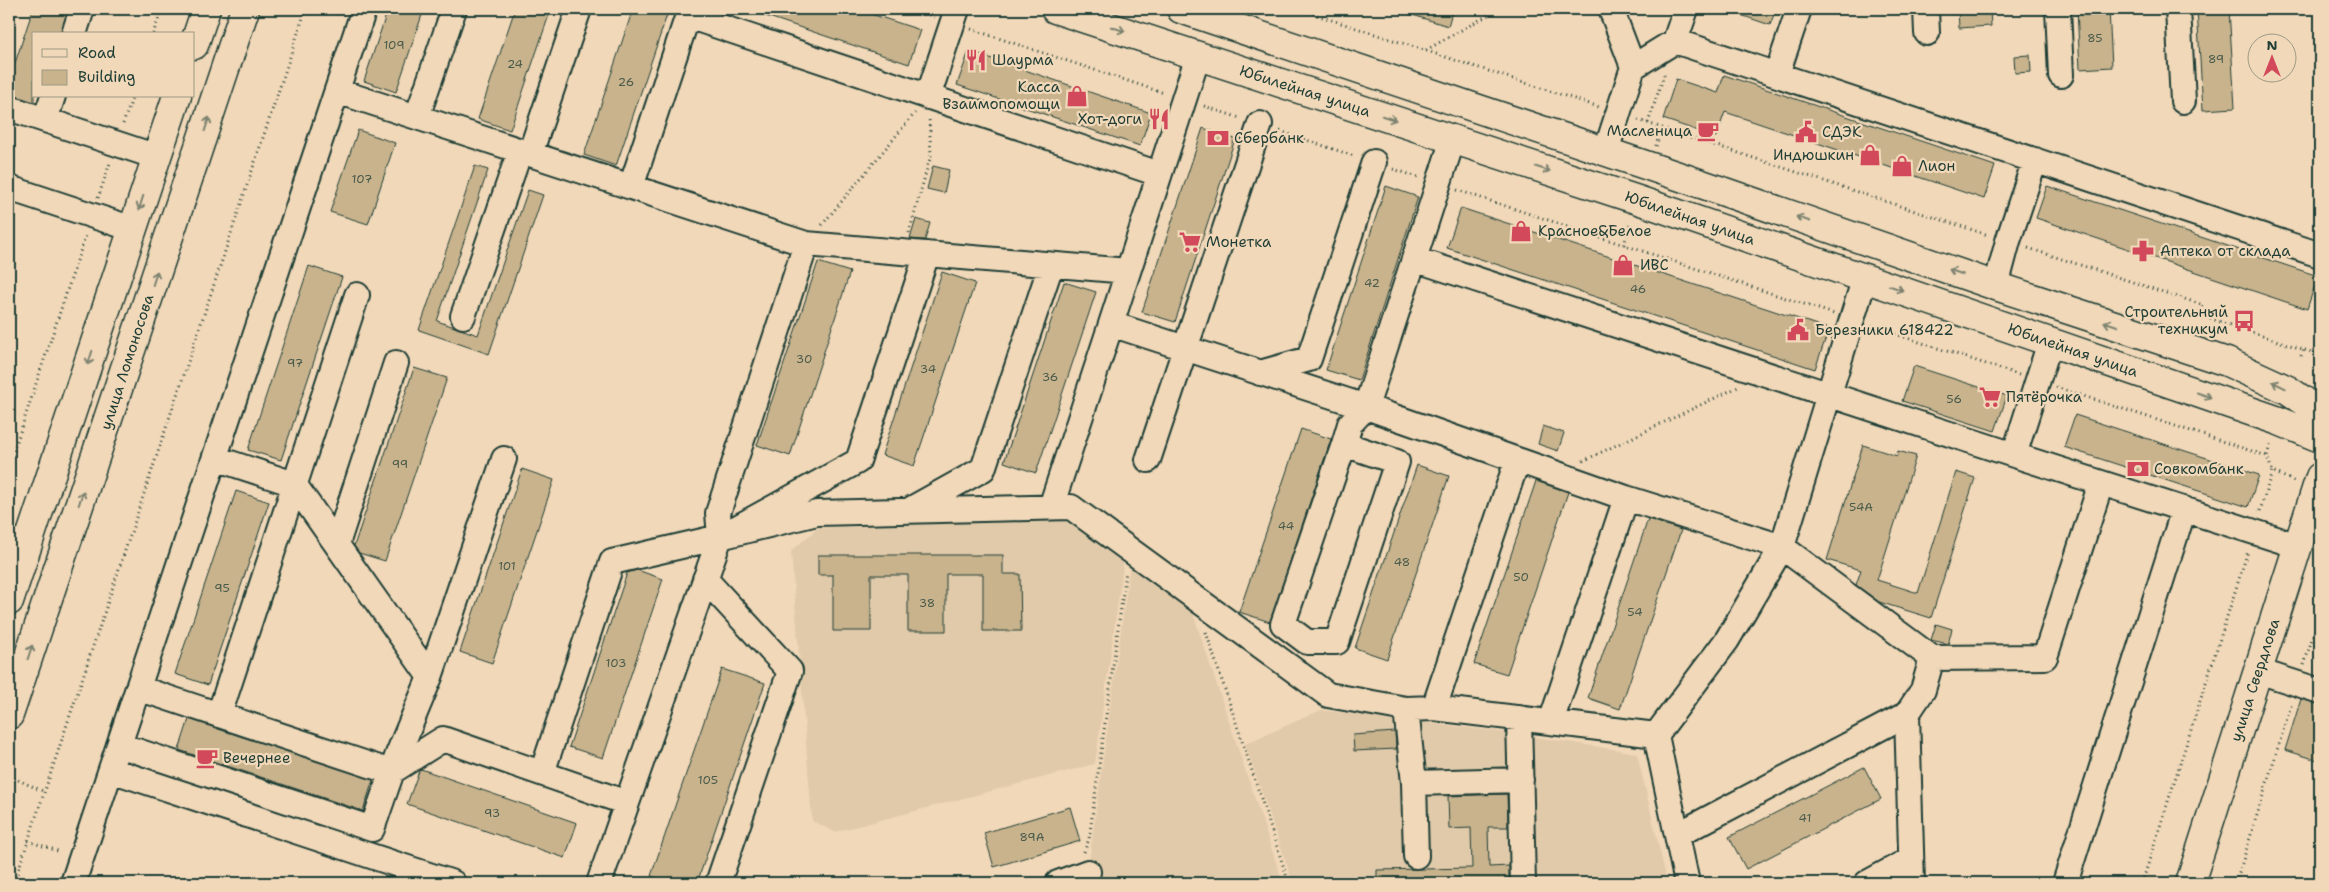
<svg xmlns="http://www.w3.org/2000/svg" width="2329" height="892" font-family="'Shantell Sans',sans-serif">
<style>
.built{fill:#e1caaa}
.building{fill:#c8b38d;stroke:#1f3d34}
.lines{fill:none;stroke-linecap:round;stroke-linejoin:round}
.minor-casing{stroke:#1f3d34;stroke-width:28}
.major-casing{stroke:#1f3d34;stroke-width:31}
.path{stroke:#1f3d34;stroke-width:3;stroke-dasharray:1 4;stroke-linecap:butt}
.minor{stroke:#f1d8b9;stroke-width:24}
.major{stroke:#f1d8b9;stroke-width:28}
.oneway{stroke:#7d8370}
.labels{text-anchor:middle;stroke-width:4.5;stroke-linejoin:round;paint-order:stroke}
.number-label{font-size:12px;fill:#495a4a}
.poi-label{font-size:15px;fill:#1f3d34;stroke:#f1d8b9;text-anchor:start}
.street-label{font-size:15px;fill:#1f3d34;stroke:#f1d8b9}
</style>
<rect width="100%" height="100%" fill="#f1d8b9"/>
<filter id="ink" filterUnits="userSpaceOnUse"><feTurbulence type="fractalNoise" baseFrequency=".02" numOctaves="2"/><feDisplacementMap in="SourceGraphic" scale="10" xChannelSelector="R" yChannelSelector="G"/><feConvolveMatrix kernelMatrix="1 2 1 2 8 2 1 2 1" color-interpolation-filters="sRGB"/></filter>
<g filter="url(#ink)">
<path class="built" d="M1074,519L1124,560L1095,764L835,832L812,821L791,551L818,528Z
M1130,564L1192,610L1283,883H1086Z
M1321,710L1511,733L1637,753L1667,881L1664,883H1293L1245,744Z"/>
<path class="building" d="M33,9H68L61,34H34V102L9,94V81Z
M388,9H424L396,92L364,81Z
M515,9H551L510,130L478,119Z
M633,9H669L616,166L584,155Z
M754,9H856L920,30L909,64L754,12Z
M1403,9H1453L1448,26L1403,12Z
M1729,9H1776L1770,25L1729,11Z
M1958,9H1990L1991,26L1959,28Z
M2077,9H2109L2112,67L2080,69Z
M2197,9H2229L2235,108L2203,110Z
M969,51L1151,113L1140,146L957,85Z
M2030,55L2031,72L2015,73L2014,56Z
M1724,75L1995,166L1984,199L1725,112L1716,137L1663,119L1676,79L1718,93Z
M1203,128L1235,139L1175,322L1142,312Z
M358,130L395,143L368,224L330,212Z
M475,166L488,170L437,321L478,335L528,190L543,195L489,354L419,330Z
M933,166L949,170L944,193L927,189Z
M1386,186L1418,197L1359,380L1326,370Z
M2047,186L2318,276L2307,309L2036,218Z
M1461,208L1829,329L1815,369L1447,248Z
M916,219L930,223L925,240L910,239Z
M818,262L850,272L790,456L757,445Z
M309,266L342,277L281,460L248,450Z
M942,272L975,283L914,466L882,455Z
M1064,282L1096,292L1036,473L1004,462Z
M1914,366L2007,396L1995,431L1902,401Z
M414,368L447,378L385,561L359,553L354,546Z
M2075,415L2259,475L2248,507L2064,447Z
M1543,426L1564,433L1558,451L1538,444Z
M1301,429L1331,439L1270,622L1239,612Z
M1863,445L1897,456L1898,451L1916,456L1877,580L1918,593L1956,472L1975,478L1931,618L1879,602L1856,585L1861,570L1827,560Z
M1417,465L1449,476L1387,659L1355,648Z
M522,469L554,480L492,663L460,652Z
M1536,481L1568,492L1507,674L1474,664Z
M236,491L269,502L208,685L175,674Z
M1648,519L1681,530L1620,709L1588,698Z
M818,555H1003V574H1020L1021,631H983V574H946V631H908V575H871V631H833V575H818Z
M637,570L663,579L603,758L569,747L627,573Z
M1936,624L1952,629L1948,644L1931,640Z
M722,669L765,683L697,883H672L651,876Z
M2301,699L2320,704V761L2285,750Z
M189,719L373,780L363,811L179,750Z
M1395,732L1396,749L1354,751L1353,735Z
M1864,767L1881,799L1746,869L1729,837Z
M421,769L577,823L565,858L407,804L419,771Z
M1507,794L1508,827H1488L1489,867L1509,866V883H1377V870L1472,868L1471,828L1449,829L1448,796Z
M1070,807L1080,841L994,867L984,833Z"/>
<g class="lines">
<g class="minor-casing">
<path id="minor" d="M1611,9L1633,67
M1926,9L1927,33
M2058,9L2061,75
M2178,9L2183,101
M688,16L1159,174
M74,34L82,9
M1675,41L2320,255
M1198,56L1111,324L1366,407L1453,139
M1777,74L1799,9
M337,91L806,244L1128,271
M928,97L957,9
M9,108L157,157
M417,117L454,9
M45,120L53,96
M1606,151L1633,67L1675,41L1686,9
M530,154L579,9
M631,187L690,9
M9,188L133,229
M1414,259L2014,455
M1996,286L2008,241L2035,160
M463,316L520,151
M2050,342L2014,455L2298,546
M1260,373L1309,359L1374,162
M1344,444L1397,462L1337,642H1307L1283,624L1344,444L1350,424L1366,407L1626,498L1782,547L1932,658L1923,690L1907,714L1677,835
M215,458L294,484L430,677L504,459
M1148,460L1260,124
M1051,507L1111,324
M913,508L983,469L1051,265
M720,537L817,513L1071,507L1328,695L1406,709L1434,708L1656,735L1727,640L1782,547L1865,277
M9,539L27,545
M337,544L396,363
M705,579L790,671L718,883
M1932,658L2045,657L2101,483
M2258,671L2320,691
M138,688L391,772L443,739L627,803
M1434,708L1517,461
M1406,709L1414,783L1416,856
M1907,714L1912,883
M219,715L357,295
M1519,718L1523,883
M1551,722L1626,498
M1656,735L1687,883
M119,745L372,829L398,754L430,677
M111,770L453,883
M542,773L612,562L720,537L718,513L806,244
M1414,783L1521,780
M73,883L364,9
M599,883L720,537L858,461L927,254
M1058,883L1088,872
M1867,883L1911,859
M2065,883L2184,509"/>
</g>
<g class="major-casing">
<path id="major" d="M1055,9L1638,200L2279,421L2320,438
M1181,9L1690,180L1996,286L2227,362L2288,390L2320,412
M194,45L206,9
M9,601L177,96
M9,715L245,9
M2190,883L2320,477"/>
</g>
<path class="path" d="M910,9L934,17
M1298,9L1599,107
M971,29L1164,93
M153,34L162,9
M1426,50L1499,9
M1204,106L1240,118
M1638,120L1988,235
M1648,123L1665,72
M123,124L133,96
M1280,131L1354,156
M1656,146L1662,128
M1393,169L1418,177
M1457,190L1834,314
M98,198L110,163
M822,225L915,113
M909,233L931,155L929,117
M1624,245L1631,221
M2028,248L2203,305L2200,315L2320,355
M1871,326L2019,375
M2301,356L2304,349
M2056,387L2267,456
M2270,445L2267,456L2272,471L2295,482
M1583,461L1738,387
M9,465L86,234
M2260,511L2272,471
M1206,632L1289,883
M2304,665L2320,613
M9,776L45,792
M28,841L61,852
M1084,852L1089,839L1126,571
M14,883L306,9
M2142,883L2248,551
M2236,883L2292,702"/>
<use href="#minor" class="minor"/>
<use href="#major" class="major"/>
</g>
<defs><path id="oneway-shaft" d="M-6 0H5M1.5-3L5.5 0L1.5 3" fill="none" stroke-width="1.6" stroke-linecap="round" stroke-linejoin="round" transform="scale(1.25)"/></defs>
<g class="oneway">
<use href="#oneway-shaft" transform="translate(1118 29) rotate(18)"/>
<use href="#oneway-shaft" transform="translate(1389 118) rotate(18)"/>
<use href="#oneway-shaft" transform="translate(207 124) rotate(-72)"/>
<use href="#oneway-shaft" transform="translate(1543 169) rotate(18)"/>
<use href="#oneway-shaft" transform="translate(141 203) rotate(108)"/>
<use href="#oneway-shaft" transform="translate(1803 219) rotate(-161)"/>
<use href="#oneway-shaft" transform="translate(1956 272) rotate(-161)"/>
<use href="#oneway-shaft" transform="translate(155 278) rotate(-72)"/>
<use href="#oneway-shaft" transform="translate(1896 288) rotate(19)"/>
<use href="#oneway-shaft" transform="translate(2111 324) rotate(-162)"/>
<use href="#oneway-shaft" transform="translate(90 358) rotate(108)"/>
<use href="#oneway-shaft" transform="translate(2279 385) rotate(-154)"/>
<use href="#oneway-shaft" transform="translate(2204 395) rotate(19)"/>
<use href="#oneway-shaft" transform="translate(81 498) rotate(-72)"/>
<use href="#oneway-shaft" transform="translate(30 652) rotate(-72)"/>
</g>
</g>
<defs>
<g id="restaurant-bare" transform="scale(1.725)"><path d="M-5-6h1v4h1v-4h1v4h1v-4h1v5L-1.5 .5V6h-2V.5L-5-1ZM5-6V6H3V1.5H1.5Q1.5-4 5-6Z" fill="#d1495b" stroke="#f1d8b9" stroke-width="2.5" paint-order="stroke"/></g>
<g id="shop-bare" transform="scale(1.725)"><path d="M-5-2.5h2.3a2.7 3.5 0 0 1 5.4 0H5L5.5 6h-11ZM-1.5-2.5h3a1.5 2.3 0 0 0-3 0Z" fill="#d1495b" stroke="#f1d8b9" stroke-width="2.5" paint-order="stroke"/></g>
<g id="cafe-bare" transform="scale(1.725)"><path d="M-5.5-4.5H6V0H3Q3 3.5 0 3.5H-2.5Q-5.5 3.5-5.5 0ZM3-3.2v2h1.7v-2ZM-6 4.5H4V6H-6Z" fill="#d1495b" stroke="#f1d8b9" stroke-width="2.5" paint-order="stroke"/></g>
<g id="civic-bare" transform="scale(1.725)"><path d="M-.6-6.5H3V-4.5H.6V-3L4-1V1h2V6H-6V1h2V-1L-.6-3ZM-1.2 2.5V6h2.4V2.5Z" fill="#d1495b" stroke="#f1d8b9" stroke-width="2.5" paint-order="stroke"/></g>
<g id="bank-bare" transform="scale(1.725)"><path d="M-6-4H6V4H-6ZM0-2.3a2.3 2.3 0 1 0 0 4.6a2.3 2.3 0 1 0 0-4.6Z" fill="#d1495b" stroke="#f1d8b9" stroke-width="2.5" paint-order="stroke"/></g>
<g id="supermarket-bare" transform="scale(1.725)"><path d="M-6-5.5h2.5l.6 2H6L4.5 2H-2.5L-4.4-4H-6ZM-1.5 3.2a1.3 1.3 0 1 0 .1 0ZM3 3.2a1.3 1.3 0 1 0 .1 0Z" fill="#d1495b" stroke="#f1d8b9" stroke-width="2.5" paint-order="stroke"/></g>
<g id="pharmacy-bare" transform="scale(1.725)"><path d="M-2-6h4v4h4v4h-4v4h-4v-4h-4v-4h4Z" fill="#d1495b" stroke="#f1d8b9" stroke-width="2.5" paint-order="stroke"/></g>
<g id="bus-bare" transform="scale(1.725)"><path d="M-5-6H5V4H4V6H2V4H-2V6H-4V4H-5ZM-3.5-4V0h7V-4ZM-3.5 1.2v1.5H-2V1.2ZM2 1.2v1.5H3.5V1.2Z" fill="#d1495b" stroke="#f1d8b9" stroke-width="2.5" paint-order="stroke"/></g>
</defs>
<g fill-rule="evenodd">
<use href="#restaurant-bare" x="976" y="60"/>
<use href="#shop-bare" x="1077" y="96"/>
<use href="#restaurant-bare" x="1159" y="119"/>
<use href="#cafe-bare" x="1708" y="131"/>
<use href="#civic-bare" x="1806" y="132"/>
<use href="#bank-bare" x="1218" y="138"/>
<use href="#shop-bare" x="1870" y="155"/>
<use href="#shop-bare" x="1902" y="166"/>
<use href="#shop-bare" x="1521" y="231"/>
<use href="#supermarket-bare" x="1190" y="242"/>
<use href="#pharmacy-bare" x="2143" y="251"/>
<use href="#shop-bare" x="1623" y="265"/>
<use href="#bus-bare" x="2244" y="321"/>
<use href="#civic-bare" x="1798" y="330"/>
<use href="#supermarket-bare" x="1990" y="397"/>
<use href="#bank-bare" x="2138" y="469"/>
<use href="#cafe-bare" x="207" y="758"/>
</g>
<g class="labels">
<g class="number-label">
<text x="2095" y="42">85</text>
<text x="394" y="49">109</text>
<text x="2216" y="63">89</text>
<text x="515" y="68">24</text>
<text x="626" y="86">26</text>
<text x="362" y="183">107</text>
<text x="1372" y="287">42</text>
<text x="1638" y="293">46</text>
<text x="804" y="363">30</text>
<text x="295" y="367">97</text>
<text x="928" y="373">34</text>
<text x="1050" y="381">36</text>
<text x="1954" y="403">56</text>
<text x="400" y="468">99</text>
<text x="1861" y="511">54А</text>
<text x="1286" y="530">44</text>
<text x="1402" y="566">48</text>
<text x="507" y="570">101</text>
<text x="1521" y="581">50</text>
<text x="222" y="592">95</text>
<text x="927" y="607">38</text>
<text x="1635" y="616">54</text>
<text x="616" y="667">103</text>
<text x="708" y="784">105</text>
<text x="492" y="817">93</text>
<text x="1805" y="822">41</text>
<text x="1032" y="841">89А</text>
</g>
<g class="poi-label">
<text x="992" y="65">Шаурма</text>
<text x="1060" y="92" text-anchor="end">Касса<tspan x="1060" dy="17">Взаимопомощи</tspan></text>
<text x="1142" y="124" text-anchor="end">Хот-доги</text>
<text x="1692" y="136" text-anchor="end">Масленица</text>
<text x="1822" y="137">СДЭК</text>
<text x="1234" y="143">Сбербанк</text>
<text x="1854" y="160" text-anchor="end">Индюшкин</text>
<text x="1918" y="171">Лион</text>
<text x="1538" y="236">Красное&amp;Белое</text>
<text x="1206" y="247">Монетка</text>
<text x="2160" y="256">Аптека от склада</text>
<text x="1640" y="270">ИВС</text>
<text x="2228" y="317" text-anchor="end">Строительный<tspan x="2228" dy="17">техникум</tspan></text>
<text x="1815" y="335">Березники 618422</text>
<text x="2006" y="402">Пятёрочка</text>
<text x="2154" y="474">Совкомбанк</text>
<text x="223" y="763">Вечернее</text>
</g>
<g class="street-label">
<text transform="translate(1305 91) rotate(18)" y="5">Юбилейная улица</text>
<text transform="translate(1690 218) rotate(19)" y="5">Юбилейная улица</text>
<text transform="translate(2073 350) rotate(19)" y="5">Юбилейная улица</text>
<text transform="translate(127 362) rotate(-72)" y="5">улица Ломоносова</text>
<text transform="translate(2255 680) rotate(-72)" y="5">улица Свердлова</text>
</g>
</g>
<rect width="2329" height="892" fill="none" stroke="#f1d8b9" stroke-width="30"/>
<rect x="15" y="15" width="2299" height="862" fill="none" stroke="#1f3d34" stroke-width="2" filter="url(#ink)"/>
<rect x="32" y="32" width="162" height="65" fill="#f1d8b9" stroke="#9d9a84"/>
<rect x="42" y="49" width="25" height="8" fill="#f1d8b9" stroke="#9d9a84"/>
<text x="78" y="58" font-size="15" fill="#1f3d34">Road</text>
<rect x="42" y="70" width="25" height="15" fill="#c8b38d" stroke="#9d9a84"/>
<text x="78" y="82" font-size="15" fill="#1f3d34">Building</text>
<g transform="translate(2272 58)"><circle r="24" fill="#f1d8b9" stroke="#9d9a84"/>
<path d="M0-4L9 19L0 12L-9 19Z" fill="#d1495b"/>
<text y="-8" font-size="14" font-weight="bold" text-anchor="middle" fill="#1f3d34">N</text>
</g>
</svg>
